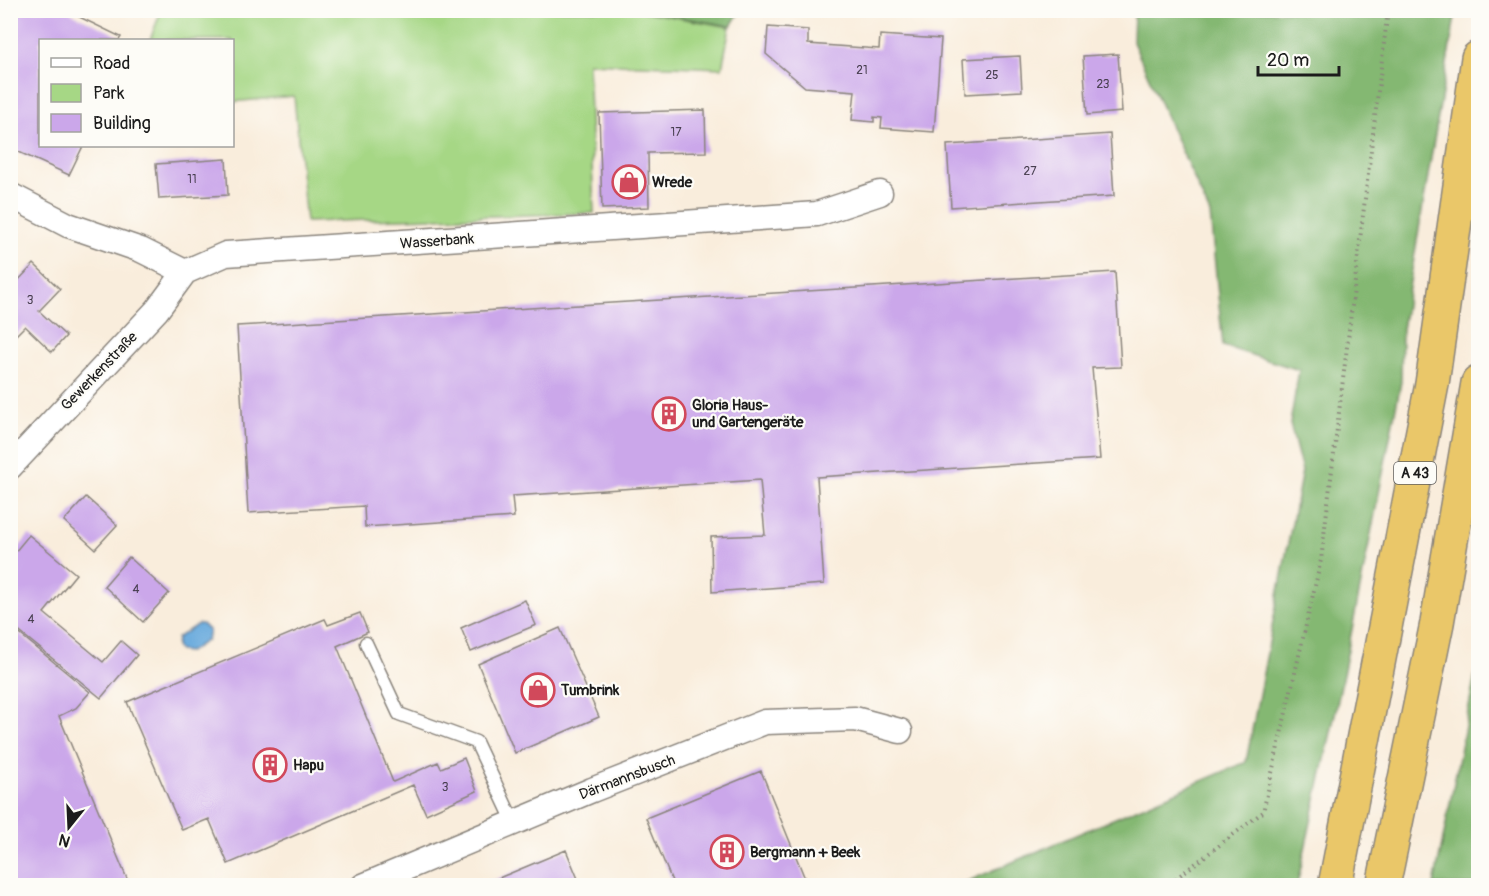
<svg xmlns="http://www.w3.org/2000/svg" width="1489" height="896" font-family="Pangolin,sans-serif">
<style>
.green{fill:#a6d785;stroke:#617a50;stroke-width:1.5}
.forest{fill:#84b872;stroke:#506a47;stroke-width:1.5}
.water{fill:#69aadd;stroke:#42637c;stroke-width:1.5}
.building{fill:#cba7ea}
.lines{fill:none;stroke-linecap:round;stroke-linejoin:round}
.service-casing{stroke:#8a847c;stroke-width:15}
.minor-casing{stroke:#8a847c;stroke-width:27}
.motorway-casing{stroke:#8a847c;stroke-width:36}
.path{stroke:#8a847c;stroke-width:4;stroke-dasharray:1.5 4.5;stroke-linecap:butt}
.service{stroke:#fff;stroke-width:12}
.minor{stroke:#fff;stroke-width:24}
.motorway{stroke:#eac769;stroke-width:33}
.labels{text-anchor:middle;stroke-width:4.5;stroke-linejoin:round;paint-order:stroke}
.number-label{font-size:12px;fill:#483f50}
.shield{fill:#fdfcf7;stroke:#605f5e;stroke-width:1.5}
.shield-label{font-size:14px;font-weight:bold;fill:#1c1c1c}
.poi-label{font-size:15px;font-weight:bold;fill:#1c1c1c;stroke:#fdfcf7;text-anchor:start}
.street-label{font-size:15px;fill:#1c1c1c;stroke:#fdfcf7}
</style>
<rect width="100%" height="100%" fill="#fdfcf7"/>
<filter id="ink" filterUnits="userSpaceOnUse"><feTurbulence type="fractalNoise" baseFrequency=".0167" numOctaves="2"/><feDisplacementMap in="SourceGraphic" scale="12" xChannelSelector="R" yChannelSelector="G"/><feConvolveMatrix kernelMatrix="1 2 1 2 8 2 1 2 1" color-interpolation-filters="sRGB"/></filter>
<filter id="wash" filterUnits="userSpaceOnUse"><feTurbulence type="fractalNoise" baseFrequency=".008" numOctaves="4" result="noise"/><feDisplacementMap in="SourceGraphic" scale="24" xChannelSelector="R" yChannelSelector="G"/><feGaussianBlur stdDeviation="1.35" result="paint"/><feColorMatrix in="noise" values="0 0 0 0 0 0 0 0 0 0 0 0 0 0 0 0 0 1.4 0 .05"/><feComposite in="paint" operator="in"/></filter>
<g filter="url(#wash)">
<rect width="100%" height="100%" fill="#f9eddc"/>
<path class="green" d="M161,11L635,10L730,27L722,68L588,63L594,213L306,222L294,96L233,102L232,40H150Z"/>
<path class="forest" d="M637,10H740V11L731,26Z
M1134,11H1456L1402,329L1401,382L1337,705L1297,885H959L1246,762L1302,471L1290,424L1299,370L1223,346L1210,214L1133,42Z
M1478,660V885H1434Z"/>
<path class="water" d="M198,624H202L209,631L207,640L189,652L179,651L176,646L177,638Z"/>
<g id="blocks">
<path class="building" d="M10,10H65L121,37L119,40H40V146H83L69,175L10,148Z
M768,27L808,30V44L879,49L880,35L941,39L934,132L881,128L882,118L874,117V122L852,120L855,91L805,87L766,54Z
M1118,54L1122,112L1087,115L1083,56Z
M1020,56L1022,91L965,94L963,59Z
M705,110L706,152L648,153L649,207L602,209L599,113Z
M1110,134L1114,196L951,207L947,145Z
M226,159L228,195L159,199L156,164Z
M34,264L60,289L39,311L66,336L52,352L25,326L10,341V289Z
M1115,272L1121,367L1092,368L1100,459L817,477L824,584L712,592L711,537L765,535L760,480L512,496L514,517L365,527L364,506L248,513L237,326Z
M86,497L117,525L95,549L64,521Z
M29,535L76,574L44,613L103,662L121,641L137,655L101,698L10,624V558Z
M129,557L169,593L143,622L104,586Z
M525,600L536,625L471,652L461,628Z
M360,613L368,632L337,646L393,782L438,762L441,768L464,758L477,791L426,814L413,785L228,864L209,819L182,830L127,702L325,619L328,625Z
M10,626L90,692L76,708L59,716L130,886H10Z
M560,628L599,717L515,753L478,664Z
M761,771L808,886H674L646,818Z
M566,850L581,886H482V885Z"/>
</g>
</g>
<g filter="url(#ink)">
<use href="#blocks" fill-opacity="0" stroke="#8a847c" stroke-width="1.5"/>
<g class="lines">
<g class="service-casing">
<path id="service" d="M366,643L399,714L476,742L514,823"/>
</g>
<g class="minor-casing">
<path id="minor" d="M10,195L68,225L141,250L185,272L226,254L817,214L880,193
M10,467L157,310L185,272
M363,886L592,790L765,722L855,719L900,731"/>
</g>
<g class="motorway-casing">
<path id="motorway" d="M1335,886L1432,384L1478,58
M1383,886L1437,623L1478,383"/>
</g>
<path class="path" d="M1166,886L1263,812L1321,560L1388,10"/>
<use href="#service" class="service"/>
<use href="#minor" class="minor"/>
<use href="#motorway" class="motorway"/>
</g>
</g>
<defs>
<g id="shop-ring" transform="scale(1.725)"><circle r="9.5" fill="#fdfcf7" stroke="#d1495b" stroke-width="1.5"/><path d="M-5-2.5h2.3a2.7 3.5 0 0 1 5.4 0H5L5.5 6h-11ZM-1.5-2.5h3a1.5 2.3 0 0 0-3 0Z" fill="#d1495b"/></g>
<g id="building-ring" transform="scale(1.725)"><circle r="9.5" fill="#fdfcf7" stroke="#d1495b" stroke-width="1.5"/><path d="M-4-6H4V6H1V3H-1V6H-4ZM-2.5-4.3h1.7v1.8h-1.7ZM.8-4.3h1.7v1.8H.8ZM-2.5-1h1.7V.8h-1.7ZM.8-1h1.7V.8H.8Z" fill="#d1495b"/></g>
</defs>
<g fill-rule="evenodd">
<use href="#shop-ring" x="629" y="182"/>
<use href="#building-ring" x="669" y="414"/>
<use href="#shop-ring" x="538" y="690"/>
<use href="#building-ring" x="270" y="765"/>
<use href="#building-ring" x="727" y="852"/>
</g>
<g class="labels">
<g class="number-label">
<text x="862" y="74">21</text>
<text x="992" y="79">25</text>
<text x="1103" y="88">23</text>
<text x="676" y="136">17</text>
<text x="1030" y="175">27</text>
<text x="192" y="183">11</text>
<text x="30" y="304">3</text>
<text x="136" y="593">4</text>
<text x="31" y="623">4</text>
<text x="445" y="791">3</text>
</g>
<rect class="shield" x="1394" y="462" width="42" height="22" rx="4.5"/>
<g class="shield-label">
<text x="1415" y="478">A 43</text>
</g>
<g class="poi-label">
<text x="652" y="187">Wrede</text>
<text x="692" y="410">Gloria Haus-<tspan x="692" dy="17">und Gartengeräte</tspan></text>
<text x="561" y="695">Tumbrink</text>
<text x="293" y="770">Hapu</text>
<text x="750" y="857">Bergmann + Beek</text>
</g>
<g class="street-label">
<text transform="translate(437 241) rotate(-4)" y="5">Wasserbank</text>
<text transform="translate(99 371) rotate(-46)" y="5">Gewerkenstraße</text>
<text transform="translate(627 777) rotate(-21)" y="5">Därmannsbusch</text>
</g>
</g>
<rect width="1489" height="896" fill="none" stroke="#fdfcf7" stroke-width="36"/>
<rect x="39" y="39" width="195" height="108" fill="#fdfcf7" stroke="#a3a29f" stroke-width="1.5"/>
<rect x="51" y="58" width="30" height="9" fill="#ffffff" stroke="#a3a29f" stroke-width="1.5"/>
<text x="93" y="69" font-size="18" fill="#1c1c1c">Road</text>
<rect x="51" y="84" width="30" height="18" fill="#a6d785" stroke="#a3a29f" stroke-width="1.5"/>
<text x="93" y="99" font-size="18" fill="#1c1c1c">Park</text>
<rect x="51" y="114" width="30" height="18" fill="#cba7ea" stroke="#a3a29f" stroke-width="1.5"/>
<text x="93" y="129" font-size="18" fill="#1c1c1c">Building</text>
<g transform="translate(69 827) rotate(198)" stroke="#fdfcf7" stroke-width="4.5" paint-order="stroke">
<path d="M0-4.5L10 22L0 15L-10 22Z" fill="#1c1c1c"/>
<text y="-9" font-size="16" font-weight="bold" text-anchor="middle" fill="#1c1c1c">N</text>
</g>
<path d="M1258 66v9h81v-9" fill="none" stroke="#1c1c1c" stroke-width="3"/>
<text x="1267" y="66" font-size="18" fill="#1c1c1c" stroke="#fdfcf7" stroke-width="4.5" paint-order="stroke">20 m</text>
</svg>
